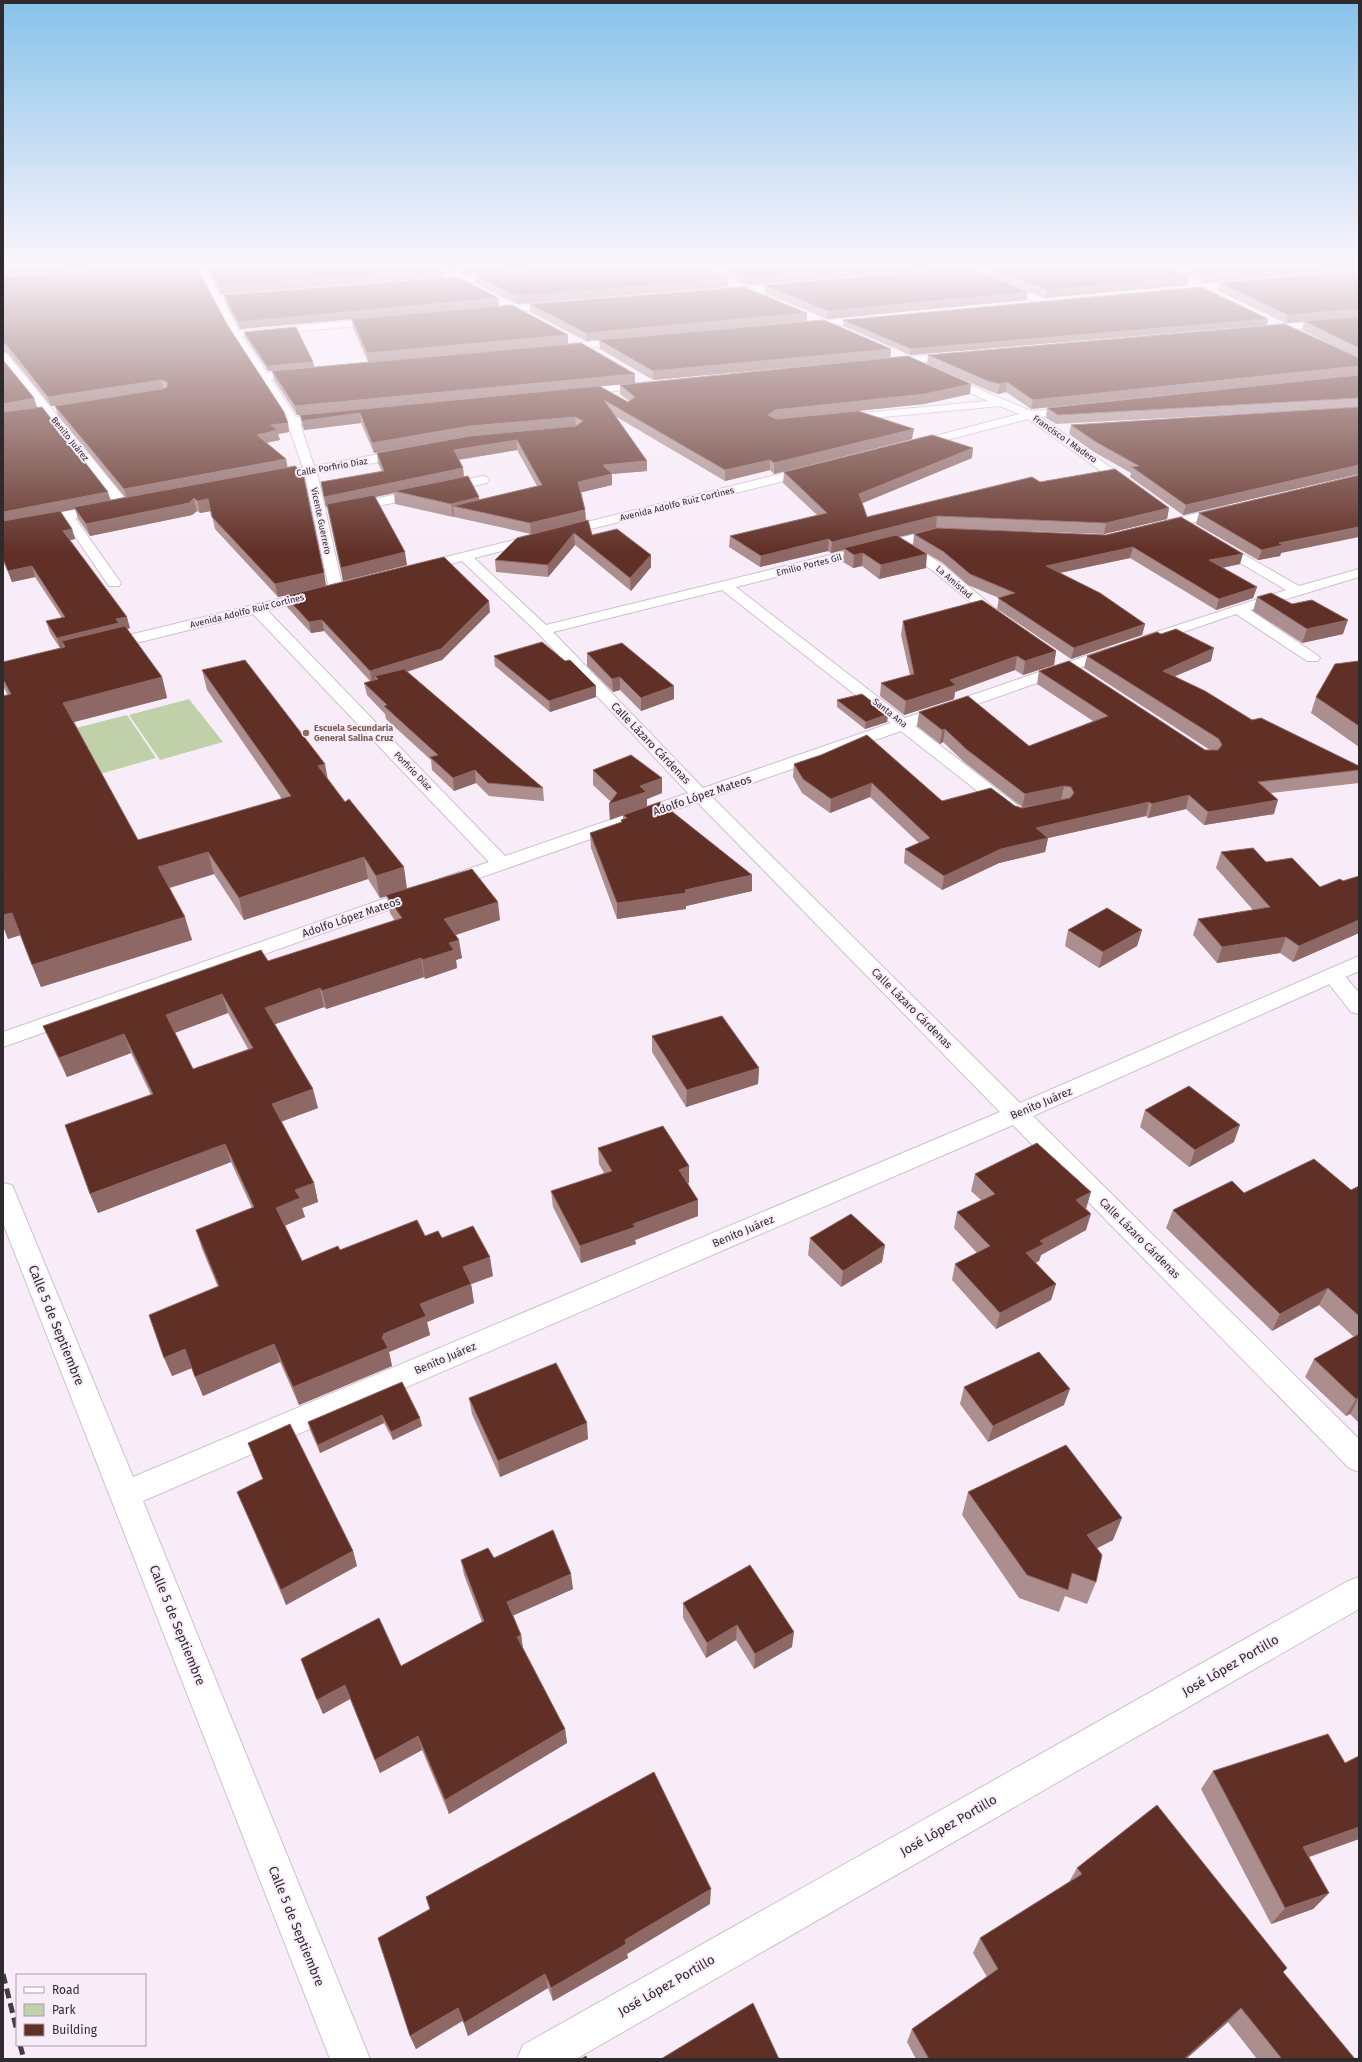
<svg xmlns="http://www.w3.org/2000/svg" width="1362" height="2062" font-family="'Fira Sans',sans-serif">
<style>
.green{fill:#c0d1aa}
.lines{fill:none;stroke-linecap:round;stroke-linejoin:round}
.pedestrian-casing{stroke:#cdc1cd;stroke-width:2}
.minor-casing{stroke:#cdc1cd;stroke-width:2}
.tertiary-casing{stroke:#cdc1cd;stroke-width:2}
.pedestrian{fill:#fff;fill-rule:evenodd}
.minor{fill:#fff;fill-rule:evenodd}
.tertiary{fill:#fff;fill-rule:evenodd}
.rail{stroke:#433e43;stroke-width:5;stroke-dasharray:10 5;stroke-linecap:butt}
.wall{fill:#ac8e8f;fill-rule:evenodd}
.shaded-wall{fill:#8e6865}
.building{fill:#602f26;stroke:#8e6865;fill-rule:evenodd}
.education-dot{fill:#8d6e63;stroke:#f8ecf8;stroke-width:1.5}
.labels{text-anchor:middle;stroke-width:4;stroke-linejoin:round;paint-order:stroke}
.far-street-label{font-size:9px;fill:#2e2a2e;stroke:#f8ecf8}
.far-education-label{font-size:9px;font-weight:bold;fill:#785e54;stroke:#f8ecf8;text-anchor:start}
.street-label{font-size:11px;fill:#2e2a2e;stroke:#f8ecf8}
.near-street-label{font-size:13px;fill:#2e2a2e;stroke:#f8ecf8}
</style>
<rect width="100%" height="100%" fill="#f8ecf8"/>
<path class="green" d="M189,699L223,742L160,760L129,715Z
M127,715L156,758L100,774L72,729Z"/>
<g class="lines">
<g class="pedestrian-casing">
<path id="pedestrian" d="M1333,968L1340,970L1359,993V1014L1351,1012L1322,975L1326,970Z"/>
</g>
<g class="minor-casing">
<path id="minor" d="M200,264L204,267L220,296L254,293L259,296L254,299L223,301L239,331L382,318L387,321L382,324L242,336L267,373L303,370L308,373L303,376L271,379L296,417L332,414L338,417L332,420L300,424L314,466L407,449L413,453L407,457L317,473L343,589L341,592H331L329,589L305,475L274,481L268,477L270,474L303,468L287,421L261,380L257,377L258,375L231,334L196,267Z
M1038,264H1072L1068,267L949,277L945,274L949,271Z
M504,273L507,274V278L432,285L428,282L432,279Z
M1249,280L1252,281V285L1173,293L1168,290L1173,287Z
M1000,282L1046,300L1048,302L1043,305L1040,304L997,287V283Z
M795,284L798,285V289L721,295L716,292L721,289Z
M559,302L562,303V307L490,314L485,311L490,308Z
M872,316L875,317V321L801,329L796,326L801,323Z
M1359,318V324L1262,332L1257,329L1262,326Z
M629,338L634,341L633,343L556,351L551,348L556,345Z
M3,353L7,354L127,501L128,504L127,507H117L3,363Z
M957,353L962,356L961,358L885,365L880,362L885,359Z
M943,374L1031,411L1079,408L1081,410L1079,412L1041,417L1139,488L1137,491H1129L1028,419L912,449L906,445L908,443L1019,414L1000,406L840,421L834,418L840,415L988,401L939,379L938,377Z
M650,382L655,385L654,387L577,395L572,392L577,389Z
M812,466L818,470L816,473L474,558L546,625L936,529L948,530L950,533L948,536L910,544L942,564L1005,617L1007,620L1005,623H995L932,570L896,547L736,587L905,718L1109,648H1119L1122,651L1119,654L915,726L1016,804L1019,808L1016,812L1010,813L1004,812L901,731L712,797L1020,1103L1359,956V971L1033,1116L1359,1439V1472L1349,1468L1013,1125L143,1501L370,2059H330L3,1223V1183L12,1185L15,1192L133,1477L1000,1112L697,802L453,887L446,889L439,887L436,883L439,879L489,862L253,614L104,651L99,649L96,646L99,643L104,641L316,590L321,591L323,594L321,597L267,610L505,856L688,793L538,633L462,561L419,572L414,571L412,568L414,565ZM722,590L891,723L703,788L553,632Z
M483,476L487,477L489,480L487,483L350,512L344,508L350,504Z
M106,504L112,508L111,511L75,518L121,583L119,586H109L64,520L3,531V523Z
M1227,506L1233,510L1232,513L1158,531L1151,527L1153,524Z
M1215,538L1299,586L1359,569V577L1250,610L1317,655L1320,658L1317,661H1307L1236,614L1154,642H1144L1141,639L1144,636L1286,590L1210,545L1208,542Z
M415,888L422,890L425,894L422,898L3,1047V1032Z
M1359,1577V1609L576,2059H517L523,2045L1348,1581Z"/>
</g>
<g class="tertiary-casing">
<path id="tertiary" d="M202,264H241L237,267L168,272L164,269L168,266Z"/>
</g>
<use href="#pedestrian" class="pedestrian"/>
<use href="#minor" class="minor"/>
<use href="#tertiary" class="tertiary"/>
<path class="rail" d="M3,1974L17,2031
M20,2045L24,2059"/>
</g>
<path class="wall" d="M206,264H436L445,277L221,294L208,271Z
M440,264H610L462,275Z
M694,264H1019L747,285Z
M1163,264H1359V269L1203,283Z
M987,267L1187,285L1045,298L1027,291V300L827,319L764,293L765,285L986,275Z
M475,275L728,279V287L516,304L475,283Z
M3,277L228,326L289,432L278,434L280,440L266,443L286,459L287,467L324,573L326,586L278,597L215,529L211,511L200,513L197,511L192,515L90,536L78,519L75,509L61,512L72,529L75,539L70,540L130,628L127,629L162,677L167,698L74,722L138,840L282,799L207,690L202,670L328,779L407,888L500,920L455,935L462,958L456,960L457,968L425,979L424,977L326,1009L324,1007L275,1024L318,1108L281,1122L314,1183L318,1202L302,1208L305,1217L285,1225L302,1261L340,1250L425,1236L442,1238L493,1276L471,1284L474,1303L427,1322L430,1335L389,1352L392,1366L299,1405L280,1362L203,1396L192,1368L172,1376L218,1287L202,1249L196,1230L252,1208L231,1162L98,1213L90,1194L151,1095L131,1053L67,1077L51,1044L43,1026L268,961L395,921L390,913L387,896L380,898L368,879L244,920L214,874L170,888L192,940L41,987L20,935L8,939L3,926V879H4L8,695L3,686V662L60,648L50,633L46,621L62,618L35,577L12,582L3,560V360L34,398L37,408L111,500L125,497L58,415L55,406H51L8,353L3,352ZM228,1013L248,1049L193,1069L174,1033Z
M1220,283L1359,317V474L1183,515L1130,477L1131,473L1094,452L1069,434L1071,425L1278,412L1056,424L1046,418L1047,408L1251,386L1031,409L1006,392L998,394L987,390L927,364L928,355L1349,354L1302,330L1304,322L1285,323L1218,291Z
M224,295L498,298L499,306L568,335V344L635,374V383L600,386L628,402L629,401L620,394V385L970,394L924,404L833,413L912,439L774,474L770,470L725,481L615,416L647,461V471L612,474V485L581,492L585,510L586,521L592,535L651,567L631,591L575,545L548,577L496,572L495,560L531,534L454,517V516L453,517L395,504L394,493L375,497L407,565L343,581L327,507H326L321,482L382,472L378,463L377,453L521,431L471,436L374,453L361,423L304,430L302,425L300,415L460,400L297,415L274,380L272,371H268L245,337L244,332L313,362L314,367L368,362L353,328L352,319L240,329L225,302ZM517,450L537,486L480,500L464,477L463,468L459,460Z
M530,304L807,321L659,335L891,349L890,358L653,380L600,349L599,340L586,341L530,312Z
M1268,319L1267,325L910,355L843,326V320Z
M972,458L862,503L867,517L1040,482L1169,508L1167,519L1104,534L936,528L898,537L926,568L879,579L862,566L853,568L843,562L844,550L831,553L828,551L760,567L729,547L730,536L817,515L783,483L784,472Z
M1199,513L1281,553L1280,556L1258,560L1196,524Z
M914,534L1106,535L1240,564L1222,568L1257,587L1253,598L1216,610L1130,558L1060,573L1145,624L1142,635L1071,659L997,609L999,598L968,585L943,563L913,545Z
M285,596L490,612L442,660L407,672L543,788L544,801L489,796L476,783L454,791L432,770L431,760L386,719L385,714L367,695L364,683L370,681L324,631L311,633L287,607Z
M1257,597L1292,604L1343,634L1302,643L1253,611Z
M903,621L1056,651L1054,665L1023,675L1015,670L955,692L954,699L904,715L880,696L881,683L910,675L901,635Z
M1161,634L1211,661L1175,676L1252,720L1359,766V783L1271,793L1274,814L1204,825L1186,809L1148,818L1146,816L1048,838L1045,852L999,863L942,890L904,863L905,849L919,843L870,797L830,813L802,793L793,777L794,764L821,755L942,801L1015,806L1022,808V807L964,762L943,742L940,744L917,726L919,712L1029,746L1093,721L1037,684L1039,671L1205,750H1210L1084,668L1087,656Z
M587,653L674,699L641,711L620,690L613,692L587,666Z
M494,656L596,697L550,712L495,666Z
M1359,661V747L1311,713L1316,697Z
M837,700L888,714L887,722L865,729L837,707Z
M593,770L662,778V793L647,799L610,820L609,804L611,802L593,785Z
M623,815L752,891L686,906V909L617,919L591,848L590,833L621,822V820L623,819Z
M1221,852L1266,862L1320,887L1359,876V933L1293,962L1280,953L1217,963L1193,935L1198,919L1253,910L1216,868Z
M1068,930H1142L1137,946L1099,968L1065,946Z
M652,1036L759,1068L758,1084L686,1107L652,1052Z
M1145,1110L1234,1142L1189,1167L1140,1127Z
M598,1148L689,1166V1183H688L698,1216L635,1240L636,1244L581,1263L553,1207L551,1191L604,1173L599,1164Z
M975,1174L1086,1209V1230L1041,1255L1039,1261L1035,1263L1056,1284L1051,1300L996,1329L952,1280L955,1264L977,1253L954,1228L957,1212L981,1200L971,1191Z
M1359,1186V1423L1350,1414L1346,1416L1305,1377L1314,1359L1354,1337L1319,1305L1272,1331L1166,1228L1173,1210L1244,1193L1351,1190Z
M810,1238L885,1245L882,1262L841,1287L808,1255Z
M402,1382L422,1426L393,1440L384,1423L320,1453L310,1430L308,1422Z
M964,1387L1064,1405L988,1442L960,1404Z
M469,1398L588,1439L500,1477L472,1414Z
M248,1443L353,1551L357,1566L286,1605L237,1492L263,1479Z
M968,1492L1113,1540L1097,1548L1096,1582L1087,1604L1065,1596L1059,1612L1019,1598L962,1515Z
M494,1558L573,1589L513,1615L521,1635L523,1648L565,1729L567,1743L449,1814L422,1750L380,1773L350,1699L323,1714L301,1659L401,1666L482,1622L464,1575L461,1560Z
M683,1603L792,1647L754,1669L736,1640L706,1658L683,1618Z
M1359,1756V1839L1309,1857L1329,1893L1313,1909L1271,1924L1201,1789L1213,1771L1345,1763Z
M1077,1868L1283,1972L1355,2059H1257L1228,2022L1186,2059H916L907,2042L912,2029L987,1977L973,1953L980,1938L1069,1882Z
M710,1904L627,1954L628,1958L553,2001L548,1988L468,2036L463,2021L416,2049L410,2036Z"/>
<path class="shaded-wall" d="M67,264H180L3,276V268Z
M508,264H610L462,275V268Z
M920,264H1019L747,285V277Z
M1327,264H1359V269L1203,283L1205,275Z
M444,269L445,277L221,294L219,286Z
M1189,277L1187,285L1045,298L1047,290Z
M728,279V287L516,304V296Z
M1028,292L1027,300L827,319L828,311Z
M498,298L499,306L240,329L238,322Z
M1359,309V317L1285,323L1288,315Z
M807,313V321L586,341V333Z
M1268,319L1267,325L910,355L911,349Z
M568,335V344L368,362L367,353Z
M891,349L890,358L653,380V371Z
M313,362L314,367L268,371L267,366Z
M1359,366V375L1031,409L1033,400Z
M635,374V383L297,415L295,406Z
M162,380L164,390L51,406L48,397Z
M1007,382L1006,392L998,394L1000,384Z
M971,384L970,394L924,404L774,420L768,415L775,410Z
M34,398L37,408L3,413V404Z
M360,413L361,423L304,430L302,421Z
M575,417L576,427L471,436L374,453L372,443L470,426Z
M288,423L289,432L278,434L280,440L259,444L257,435L271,425Z
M914,429L912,439L774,474V463Z
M517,440V450L455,460L454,450Z
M973,448L972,458L858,505L859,494Z
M286,459L288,469L127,499L124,489Z
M770,460V470L725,481V470Z
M647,461V471L612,474V485L579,493L578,482L603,465Z
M1359,465V474L1183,515L1186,505Z
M463,468L464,478L394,491V493L326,507L324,497Z
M108,492L111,502L74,507L75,509L3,523V512Z
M479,497L480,510L453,506L454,516L453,517L451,504Z
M194,498L197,511L192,515L90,536L86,524Z
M208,499L211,511L200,513L197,501Z
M1169,508L1167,519L1104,534L1106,523Z
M585,510L586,521L531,534L530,523Z
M937,516L936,528L846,550L844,548V550L831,553L832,542Z
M1359,527V537L1281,553L1280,556L1258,560L1262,550L1279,543Z
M72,529L75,539L66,541L63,531Z
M574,533L575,545L548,577V565Z
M829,539L828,551L760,567L761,556Z
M1133,547L1130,558L1044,576L1046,566Z
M405,552L407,565L343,581L341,568Z
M863,553L862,566L853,568L854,555Z
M927,554L926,568L879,579L881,565Z
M1243,554L1240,564L1206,571L1209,560Z
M651,555V567L631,591L630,578Z
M32,566L35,577L12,582L8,571Z
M324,573L326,586L278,597L275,584Z
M1257,587L1253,598L1216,610L1219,599Z
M489,601L490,612L442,660L378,681V679L375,676L376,681L372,683L370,671Z
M127,617L130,628L65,647L62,641L64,649L61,650L57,638L116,619Z
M322,620L324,631L311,633L309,622Z
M1348,620L1343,634L1302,643L1307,629Z
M1145,624L1142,635L1071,659L1074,648Z
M1214,648L1211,661L1159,683L1163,671Z
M1056,651L1054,665L1023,675L1025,661Z
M1017,656L1015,670L955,692L954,699L904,715L906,701L950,680Z
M162,677L167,698L70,723L63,703Z
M620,677V690L613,692L612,679Z
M596,686V697L550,712L549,701Z
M674,686V699L641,711V698Z
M888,714L887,722L865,729L866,722Z
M945,729L943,742L940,744L942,730Z
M325,764L329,786L318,766Z
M475,770L476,783L454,791L453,778Z
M662,778V793L647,799V807L610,820L609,804L640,786Z
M872,783L870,797L830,813L831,799Z
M1064,786L1061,800L1022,807L1025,794Z
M1189,795L1186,809L1148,818L1152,804Z
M1278,800L1274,814L1204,825L1208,812Z
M1149,802L1146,816L1048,838L1045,852L999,863L942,890L944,876L1036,828Z
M208,852L214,874L165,889L158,867Z
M364,857L368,879L244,920L239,898Z
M404,867L407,889L386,895L387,896L380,898L376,876Z
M752,875V891L686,906V909L617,919V903L685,890Z
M498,902L500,920L447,938L444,919Z
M12,913L21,935L8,939L3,926V915Z
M185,917L192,940L41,987L32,965Z
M1359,920V933L1293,962L1299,946Z
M1142,930L1137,946L1099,968L1103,952Z
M1286,937L1280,953L1217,963L1222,947Z
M459,940L462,958L456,960L457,968L425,979L422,960L449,943Z
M421,958L424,977L326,1009L322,991Z
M320,988L324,1007L270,1026L265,1008Z
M222,994L228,1013L172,1034L166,1015Z
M124,1034L131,1053L67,1077L59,1058Z
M759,1068L758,1084L686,1107L687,1090Z
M313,1089L318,1108L277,1123L272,1104Z
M1240,1125L1234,1142L1189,1167L1195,1150Z
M225,1144L231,1162L98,1213L90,1194Z
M689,1166V1183L679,1187V1170Z
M314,1183L318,1202L302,1208L305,1217L282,1227L276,1208L295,1190Z
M1091,1192L1086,1209L1076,1200Z
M698,1200V1216L635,1240L636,1244L581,1263L580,1246L633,1224Z
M1091,1214L1086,1230L1041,1255L1039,1261L1021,1270L1026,1253L1040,1241Z
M885,1245L882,1262L841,1287L843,1271Z
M490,1257L493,1276L466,1286L463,1267Z
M471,1284L474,1303L427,1322L430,1335L389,1352L392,1366L299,1405L293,1387L382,1337L383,1334L420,1304Z
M1056,1284L1051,1300L996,1329L1000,1313Z
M1328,1288L1319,1305L1272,1331L1280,1314Z
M274,1344L280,1362L203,1396L195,1377Z
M185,1349L192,1368L172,1376L164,1358Z
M1070,1389L1064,1405L988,1442L993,1426Z
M1359,1397L1350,1414L1346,1416L1356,1399Z
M382,1415L384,1423L320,1453L318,1445Z
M420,1418L422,1426L393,1440L391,1432Z
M587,1423L588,1439L500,1477L498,1461Z
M1122,1518L1113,1540L1078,1558L1087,1535Z
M353,1551L357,1566L286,1605L281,1590Z
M571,1574L573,1589L510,1617L507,1602Z
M737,1625L736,1640L706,1658L707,1643Z
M794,1632L792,1647L754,1669L755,1654Z
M521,1635L523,1650L517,1637Z
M345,1685L350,1699L323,1714L317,1700Z
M565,1729L567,1743L449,1814L445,1800Z
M418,1736L422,1750L380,1773L375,1760Z
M1359,1827V1839L1289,1864L1303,1847Z
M711,1889L710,1904L627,1954L628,1958L553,2001L551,1988L625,1940Z
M1329,1893L1313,1909L1271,1924L1285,1908Z
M545,1974L548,1988L468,2036L464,2023Z
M458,2008L463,2020L416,2049L410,2036Z
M1241,2008L1228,2022L1186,2059H1184Z"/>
<path class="building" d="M3,264H67L3,268Z
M190,264H195L228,326L284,412L288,423L271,425L278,430L257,435L286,459L124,489L55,406L162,389L167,387V382L162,380L48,397L6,344H3V277Z
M207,264H436L444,269L219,286Z
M455,264H508L462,268Z
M618,264H693L728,279L516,296L475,275Z
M713,264H920L747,277Z
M1027,264H1163L1189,277L1047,290L987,267Z
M1181,264H1327L1205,275Z
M971,268L1028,292L828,311L765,285Z
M1359,270V309L1288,315L1220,283Z
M458,277L498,298L238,322L224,295Z
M744,287L807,313L586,333L530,304Z
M1202,287L1268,319L911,349L843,320Z
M512,305L568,335L367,353L352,319Z
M1359,317V348L1304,321Z
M824,320L891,349L653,371L599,340Z
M1285,324L1359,358V366L1033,400L1007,382L1000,384L988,381L928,355Z
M296,327L313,362L267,366L244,332Z
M581,343L635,374L295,406L272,371Z
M908,356L971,384L925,394L775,410L768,415L776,419L858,411L914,429L774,463L770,460L725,470L604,400L647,461L603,465L612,474L578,482L585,510L530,523L453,506L542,485L517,440L454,450L463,468L324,497L321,482L384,471L377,453L470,436L576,426L583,421L575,417L470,426L372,443L360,413L302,421L300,415L599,386L628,402L635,397L620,385Z
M3,360L34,398L3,404Z
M1359,375V398L1058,415L1047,408Z
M42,407L108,492L3,512V412Z
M1359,407V465L1186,505L1132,467L1139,466L1096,442L1071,425Z
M932,435L973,448L859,494L867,517L1032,477L1040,482L1115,469L1169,508L1106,523L937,516L832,542L829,539L761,556L730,536L827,513L784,472Z
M295,466L303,473L324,573L275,584L212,517L208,499L197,501L194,498L189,503L86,524L74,507Z
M1359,475V527L1279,543L1283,545L1262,550L1199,513Z
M468,476L479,497L451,504L394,491Z
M374,495L405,552L341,568L327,504Z
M60,511L72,529L63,531L127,617L116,619L119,623L57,638L46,621L65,617L32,566L8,571L3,559V521Z
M1181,517L1243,554L1209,560L1257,587L1219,599L1133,547L1046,566L1100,593L1145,624L1074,648L998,598L1015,593L970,574L944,552L914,534L937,528L1106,535Z
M588,520L592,535L617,529L651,555L630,578L574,533L548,565L495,560L517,538Z
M896,535L927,554L881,565L863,553L854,555L844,548Z
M444,557L489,601L441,649L370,671L322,620L309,622L285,596Z
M1271,593L1292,604L1312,600L1348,620L1307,629L1257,597Z
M982,600L1056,651L1025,661L1017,656L950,680L956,685L906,701L881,683L914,674L903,621Z
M125,626L162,677L63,703L138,840L291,796L202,670L245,660L325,764L318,766L345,802L349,799L404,867L376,876L364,857L239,898L208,852L158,867L185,917L32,965L12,913L3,915V879H4L3,876V696L11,694L3,679V662L65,647L62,641Z
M1176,629L1214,648L1163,671L1205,691L1252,720L1261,718L1359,766V770L1258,782L1278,800L1208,812L1189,795L1152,804L1149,802L1036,828L1048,838L1001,849L944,876L905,849L930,838L872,783L831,799L803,779L794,764L821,755L867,735L942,801L991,788L1015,806L1022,808L1070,798L1074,793L1071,787L1064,786L1025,794L966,749L945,729L942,730L919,712L968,696L1029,746L1108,716L1039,671L1069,661L1205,750H1218L1222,745L1219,739L1087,656L1157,632L1161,634Z
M542,642L565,661L570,660L596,686L549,701L494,656Z
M622,643L674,686L641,698L620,677L612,679L587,653Z
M1359,661V726L1316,697L1335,664Z
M404,669L543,788L488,783L475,770L453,778L430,757L438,755L384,706L387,705L364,683L378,679L375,676Z
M862,694L888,714L866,722L837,700Z
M631,755L662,778L640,786L646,792L609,804L617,793L593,770Z
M660,802L752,875L685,890L686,893L617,903L590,833L622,822L621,820L627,818L623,815Z
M1253,848L1266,862L1292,858L1320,887L1340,879L1343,881L1359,876V920L1299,946L1286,937L1222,947L1198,919L1270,907L1221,852Z
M472,869L498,902L444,919L459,940L449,943L454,950L422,960L421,958L322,991L320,988L265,1008L313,1089L272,1104L314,1183L295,1190L300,1198L276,1208L302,1261L338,1246L340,1250L417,1220L425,1236L438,1231L442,1238L473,1226L490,1257L463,1267L471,1284L420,1304L426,1316L383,1334L384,1336L382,1337L388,1348L293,1387L274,1344L195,1377L185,1349L164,1358L149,1315L219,1286L196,1230L254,1207L225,1144L90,1194L65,1125L153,1094L124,1034L59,1058L43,1026L261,950L268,961L402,918L386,895ZM222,994L253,1048L193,1069L166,1015Z
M1107,908L1142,930L1103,952L1068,930Z
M722,1016L759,1068L687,1090L652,1036Z
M1189,1086L1240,1125L1195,1150L1145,1110Z
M663,1126L689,1166L679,1170L698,1200L633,1224L635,1227L580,1246L551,1191L612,1171L598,1148Z
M1037,1143L1091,1192L1076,1200L1091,1214L1040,1241L1044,1244L1026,1253L1056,1284L1000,1313L955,1264L990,1246L957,1212L995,1194L975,1174Z
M1314,1159L1351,1190L1359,1186V1316L1328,1288L1280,1314L1173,1210L1232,1181L1244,1193Z
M851,1214L885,1245L843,1271L810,1238Z
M1359,1334V1397L1356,1399L1314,1359Z
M1039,1352L1070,1389L993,1426L964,1387Z
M556,1363L587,1423L498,1461L469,1398Z
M402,1382L420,1418L391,1432L382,1415L318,1445L308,1422Z
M290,1424L353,1551L281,1590L237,1492L263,1479L248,1443Z
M1066,1445L1122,1518L1087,1535L1102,1555L1096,1582L1072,1573L1068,1590L1027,1575L968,1492Z
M553,1530L571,1574L507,1602L521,1635L517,1637L565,1729L445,1800L418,1736L375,1760L345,1685L317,1700L301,1659L379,1618L401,1666L484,1621L461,1560L488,1548L494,1558Z
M750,1565L794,1632L755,1654L737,1625L707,1643L683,1603Z
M1328,1734L1345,1763L1359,1756V1827L1303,1847L1329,1893L1285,1908L1213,1771Z
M654,1772L711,1889L625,1940L626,1944L551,1988L545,1974L464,2023L458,2008L410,2036L378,1938L430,1909L426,1897Z
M1157,1805L1287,1968L1283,1972L1355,2059H1282L1241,2008L1184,2059H929L912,2029L998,1969L980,1938L1082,1874L1077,1868Z
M753,2003L779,2059H661Z
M586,2056L587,2059H581Z"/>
<linearGradient id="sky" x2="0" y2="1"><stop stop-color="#87c2ea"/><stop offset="0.48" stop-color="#fcf6fc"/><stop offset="1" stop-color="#fcf6fc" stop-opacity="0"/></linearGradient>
<rect width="1362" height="553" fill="url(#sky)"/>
<circle class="education-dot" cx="306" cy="733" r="4"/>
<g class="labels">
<g class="far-street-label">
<text transform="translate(70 439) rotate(51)" y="3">Benito Juárez</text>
<text transform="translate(1065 439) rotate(35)" y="3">Francisco I Madero</text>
<text transform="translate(332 467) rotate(-10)" y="3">Calle Porfirio Díaz</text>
<text transform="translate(677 504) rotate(-14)" y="3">Avenida Adolfo Ruiz Cortines</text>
<text transform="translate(321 521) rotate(78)" y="3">Vicente Guerrero</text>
<text transform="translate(809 565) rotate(-14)" y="3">Emilio Portes Gil</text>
<text transform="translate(954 582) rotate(41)" y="3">La Amistad</text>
<text transform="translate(247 611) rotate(-14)" y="3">Avenida Adolfo Ruiz Cortines</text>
<text transform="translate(890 713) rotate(38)" y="3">Santa Ana</text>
<text transform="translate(413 771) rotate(46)" y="3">Porfirio Díaz</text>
</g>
<g class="far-education-label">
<text x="314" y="731">Escuela Secundaria<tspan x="314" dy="10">General Salina Cruz</tspan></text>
</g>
<g class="street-label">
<text transform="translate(651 743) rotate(46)" y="4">Calle Lázaro Cárdenas</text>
<text transform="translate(702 795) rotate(-19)" y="4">Adolfo López Mateos</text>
<text transform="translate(351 917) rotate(-19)" y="4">Adolfo López Mateos</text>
<text transform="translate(912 1008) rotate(45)" y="4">Calle Lázaro Cárdenas</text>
<text transform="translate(1041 1103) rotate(-23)" y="4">Benito Juárez</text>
<text transform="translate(743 1231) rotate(-23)" y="4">Benito Juárez</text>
<text transform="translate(1140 1238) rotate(45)" y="4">Calle Lázaro Cárdenas</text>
<text transform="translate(445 1358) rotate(-23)" y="4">Benito Juárez</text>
</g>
<g class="near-street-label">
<text transform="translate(57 1325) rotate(68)" y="5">Calle 5 de Septiembre</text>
<text transform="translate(178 1625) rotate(68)" y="5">Calle 5 de Septiembre</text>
<text transform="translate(1230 1665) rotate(-30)" y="5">José López Portillo</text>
<text transform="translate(948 1825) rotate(-30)" y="5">José López Portillo</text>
<text transform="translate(297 1926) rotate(68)" y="5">Calle 5 de Septiembre</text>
<text transform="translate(666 1985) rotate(-30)" y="5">José López Portillo</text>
</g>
</g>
<rect width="1362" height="2062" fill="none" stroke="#2e2a2e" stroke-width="8"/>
<rect x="16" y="1974" width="130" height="72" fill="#f8ecf8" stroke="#a79ea7"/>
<rect x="24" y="1987" width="20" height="6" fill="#ffffff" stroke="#a79ea7"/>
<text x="52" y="1994" font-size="12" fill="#2e2a2e">Road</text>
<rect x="24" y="2004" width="20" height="12" fill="#c0d1aa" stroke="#a79ea7"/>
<text x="52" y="2014" font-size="12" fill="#2e2a2e">Park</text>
<rect x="24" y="2024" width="20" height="12" fill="#602f26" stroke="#a79ea7"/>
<text x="52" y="2034" font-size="12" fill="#2e2a2e">Building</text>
</svg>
